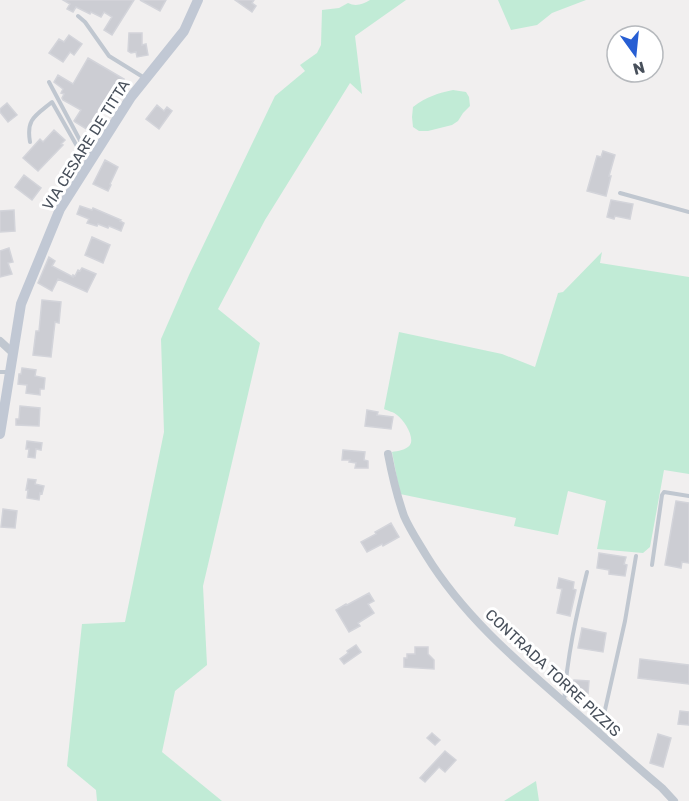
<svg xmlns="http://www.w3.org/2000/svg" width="689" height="801" font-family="Rubik,sans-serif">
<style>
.green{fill:#c1ebd6}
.building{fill:#cccdd3;stroke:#d3d4da;stroke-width:1.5}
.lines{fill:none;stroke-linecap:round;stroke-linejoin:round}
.lane{stroke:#c0c7d0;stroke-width:4}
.street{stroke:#c0c7d0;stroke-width:8}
.secondary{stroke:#c1c8d4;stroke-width:10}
.labels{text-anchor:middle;stroke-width:6;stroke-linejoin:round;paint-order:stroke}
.street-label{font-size:15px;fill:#48505b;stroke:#fff}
</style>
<rect width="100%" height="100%" fill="#f1efef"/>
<path class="green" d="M370,0H406L355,36L362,94L350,83L265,220L218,309L260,343L203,586L207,665L175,691L162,752L222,801H97L96,790L67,766L82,624L125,622L164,432L161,339L189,275L275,96L305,71L300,65L317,53L321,45L322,10L339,8L348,3C356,7 363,4 370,0Z
M498,0H586L552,13L537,25L511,30Z
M453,90L466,92L469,97L470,106L463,113L458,121L452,125L428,131H419L413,127L412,117L413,107C426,97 438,93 453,90Z
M602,252L600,263L689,277V474L664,470L650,547L643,553L597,549L606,501L568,491L558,535L514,526L516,518L400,494L392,452C398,451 406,450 410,445C415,437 404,420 397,415C394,412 388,411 384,409L399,332L502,354L535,367L558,293L563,292Z
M536,781L539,801H504Z"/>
<path class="building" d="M63,0H134L112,35L104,30L112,17L104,12L101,17L91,12L90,14L76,7L73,12L67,9L70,4Z
M140,0H166L160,11Z
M235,0H254L252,3L256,6L252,12Z
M129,33H142V45L146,44L148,55L137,57L136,52L131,53L128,51Z
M69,35L82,44L74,55L70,52L63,62L49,53L59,39L64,42Z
M88,58L124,79L116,93L113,91L110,96H108L88,130L75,122L74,121L81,110L63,100L62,98L64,94L61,93L63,89L54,82L58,75L73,84Z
M7,103L17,115L8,122L0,112V109Z
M157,105L164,111L167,107L172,111L159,129L146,119Z
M54,130L65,140L61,144L63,145L38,171L23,158L40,139L43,142Z
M603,151L615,155L609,176H611L606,196L587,191L597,156L601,157Z
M105,160L118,167L110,184L111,185L108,191L93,184Z
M24,175L41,188L32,200L15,187Z
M611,200L633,204L630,219L615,216L614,219L607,217Z
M80,206L92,210L93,208L121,220L120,221L124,223L121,231L109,226L108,228L98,224L97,226L87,223L89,219L77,214Z
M14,210L15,231L0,232V211Z
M92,237L110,245L103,263L85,255Z
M9,248L13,262L8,263L12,274L0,277V251Z
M49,257L55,261L52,266L73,277V275L75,276L78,270L80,271L82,268L96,274L87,292L58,279L52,291L38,283Z
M42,300L61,302L59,323L55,322L51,357L33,355L36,331H39Z
M22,368L36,370L35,376L45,378L44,389H40V395L26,393L27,385L18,384L19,374H21Z
M20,406L40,408L39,426L16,425V419H19Z
M367,410L378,412L377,415L393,417L391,429L365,426Z
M27,441L42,443L41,450L36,449L35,458L28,457L29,449H26Z
M343,450L365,452L364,460L368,461V468H355L356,463L349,462L350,460H342Z
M28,479L36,480L35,484L44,486L42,494L40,493L39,500L27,498L28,490H26Z
M676,501L689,503V563L682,562L681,568L665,565Z
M3,509L17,511L15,528L1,527Z
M391,523L399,537L383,546L382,544L367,552L361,542L376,534L375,532Z
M599,553L626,557L624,564L627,565L625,576L609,574V570L597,568Z
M559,578L574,582L573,589L576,590L570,616L557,613L562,589L557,588Z
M369,593L374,601L368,604L374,613L358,623L360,626L349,632L336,610L346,604L347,605Z
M582,628L606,633L603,652L578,648Z
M356,645L361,652L344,664L340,659L348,653L347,651Z
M415,647H428V654L434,660V669L404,667V658H407V654H415Z
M640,659L689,665V684L638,678Z
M574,680L589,681L588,694L572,692Z
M680,711L689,712V725L678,724Z
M432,733L440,740L435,745L427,738Z
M658,734L671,738L663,767L650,763Z
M445,751L456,760L445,772L439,767L425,782L420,778Z"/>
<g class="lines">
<path class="lane" d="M78,16L85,22L109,56L143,77
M49,82L83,146L93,156
M30,142C26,119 35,116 52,102L82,155L89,162
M620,193L689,212
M0,372H9
M652,565L662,495L664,492L689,496
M564,702C567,657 576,616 587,572
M600,732L625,621L636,556"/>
<path class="street" d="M0,341L13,353
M388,454C392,475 397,496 404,516C410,530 419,543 426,555C464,617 519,663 573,710C603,736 632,763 662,788L674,801"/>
<path class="secondary" d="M0,434L21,304L60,209L131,97L184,31L198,0"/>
</g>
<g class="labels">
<g class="street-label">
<text transform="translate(86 145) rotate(-58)" y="5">VIA CESARE DE TITTA</text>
<text transform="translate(553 673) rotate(43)" y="5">CONTRADA TORRE PIZZIS</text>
</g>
</g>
<g transform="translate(635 54) rotate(165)"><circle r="28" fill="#ffffff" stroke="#b6b9bd" stroke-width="1.5"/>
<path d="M0-4.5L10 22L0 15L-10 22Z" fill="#275ed3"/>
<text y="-9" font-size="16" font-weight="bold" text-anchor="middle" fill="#48505b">N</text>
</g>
</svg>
